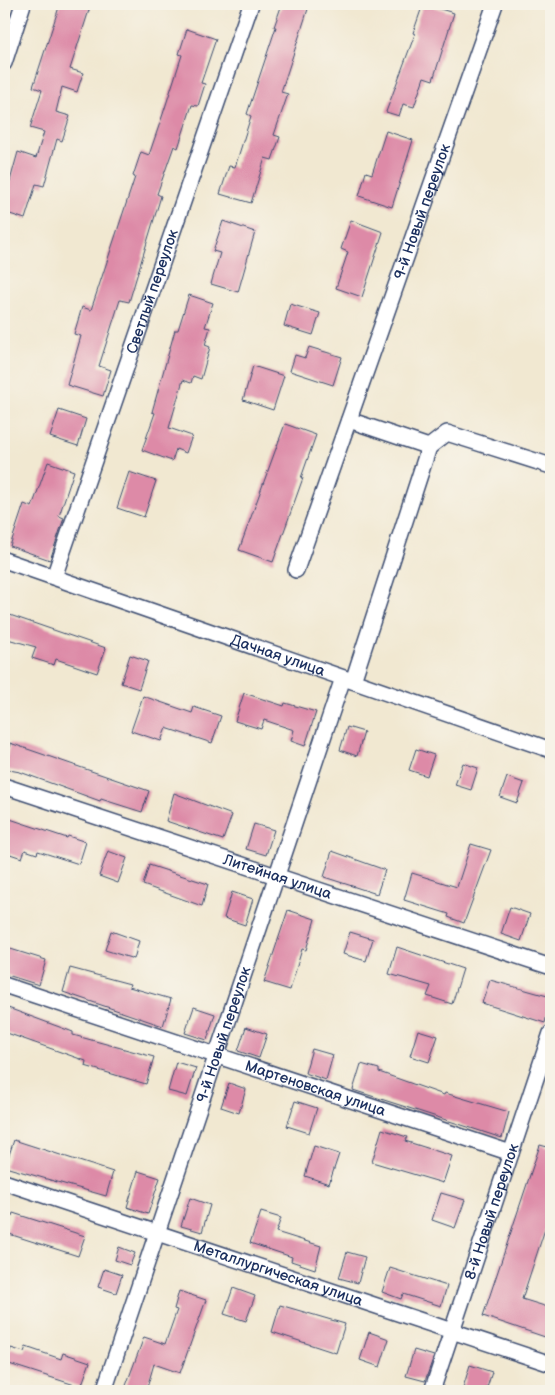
<svg xmlns="http://www.w3.org/2000/svg" width="555" height="1395" font-family="'Balsamiq Sans',sans-serif">
<style>
.building{fill:#dd8aa7}
.lines{fill:none;stroke-linecap:round;stroke-linejoin:round}
.street-casing{stroke:#3b4b6f;stroke-width:18}
.street{stroke:#fff;stroke-width:15}
.labels{text-anchor:middle;stroke-width:4.5;stroke-linejoin:round;paint-order:stroke}
.street-label{font-size:15px;fill:#1b2f5e;stroke:#f7f3e8}
</style>
<rect width="100%" height="100%" fill="#f7f3e8"/>
<filter id="ink" filterUnits="userSpaceOnUse"><feTurbulence type="fractalNoise" baseFrequency=".02" numOctaves="2"/><feDisplacementMap in="SourceGraphic" scale="10" xChannelSelector="R" yChannelSelector="G"/><feConvolveMatrix kernelMatrix="1 2 1 2 8 2 1 2 1" color-interpolation-filters="sRGB"/></filter>
<filter id="wash" filterUnits="userSpaceOnUse"><feTurbulence type="fractalNoise" baseFrequency=".0096" numOctaves="4" result="noise"/><feDisplacementMap in="SourceGraphic" scale="20" xChannelSelector="R" yChannelSelector="G"/><feGaussianBlur stdDeviation="1.12" result="paint"/><feColorMatrix in="noise" values="0 0 0 0 0 0 0 0 0 0 0 0 0 0 0 0 0 1.4 0 .05"/><feComposite in="paint" operator="in"/></filter>
<g filter="url(#wash)">
<rect width="100%" height="100%" fill="#f1e8d1"/>
<g id="blocks">
<path class="building" d="M60,4H91L70,69L83,73L77,92L62,87L56,112L70,116L62,141L57,139L44,186L36,184L25,219L4,212V187L8,188L18,152L36,158L44,132L30,128L42,90L33,87Z
M282,4H301L309,6L281,92L288,94L274,135L280,137L272,160L265,158L251,203L220,194L229,166L235,167L251,116L247,114L276,27H274Z
M423,4L454,13L433,80L424,77L414,107L403,104L399,116L386,112L415,34L413,33Z
M187,29L216,39L201,83L205,84L198,106L192,105L178,148L174,146L157,194L161,196L129,302L120,300L99,366L111,370L103,396L67,385L81,336L74,334L82,307L91,310L135,177L133,176L141,152L149,155L163,114L182,55L179,54Z
M386,131L413,140L392,207L359,196L366,172L372,174Z
M351,220L383,232L362,297L336,288L348,252L341,249Z
M223,221L255,232L238,292L211,284L220,253L213,251Z
M189,295L213,303L205,327L210,328L205,345L210,347L201,379L193,376L191,383L183,380L169,428L192,436L186,453L176,449L172,461L142,450L155,413L152,412L175,330H178Z
M290,304L320,313L313,335L284,326Z
M309,347L342,357L333,385L290,371L295,355L305,358Z
M253,366L284,376L273,410L243,400Z
M59,410L86,419L78,446L50,437Z
M285,424L316,435L301,478H303L273,562L239,550Z
M48,462L74,471L59,516L64,518L50,560L10,546L24,504L32,507Z
M129,472L156,481L144,517L117,508Z
M4,613L106,648L97,673L56,659L54,665L32,658L36,647L4,638Z
M130,655L148,661L139,689L121,683Z
M244,693L284,706L285,703L316,712L305,746L291,741L294,730L264,720L261,729L235,721Z
M143,696L192,713L194,707L221,716L212,743L166,728L161,741L131,731Z
M347,727L364,732L357,756L340,750Z
M10,743L149,791L142,812L101,799L100,801L20,772L4,769Z
M416,749L434,755L427,776L409,770Z
M463,763L478,768L471,790L455,785Z
M507,777L524,783L517,803L500,797Z
M174,793L232,815L223,840L166,821Z
M4,817L67,838L68,836L86,842L79,864L38,851L37,854L25,850L22,858L4,852Z
M254,824L274,830L266,855L246,849Z
M471,844L491,850L464,923L448,917L449,914L404,900L412,873L457,887Z
M108,851L127,858L118,883L99,876Z
M332,851L385,870L377,894L324,877Z
M149,865L208,884L202,906L143,885Z
M232,892L253,899L245,925L224,918Z
M510,907L530,914L521,941L501,934Z
M288,910L315,919L306,950L302,949L290,990L264,982Z
M111,931L139,941L134,959L105,950Z
M350,932L373,939L366,961L343,954Z
M4,947L46,960L39,985L4,974Z
M397,947L463,969L452,1004L427,996L431,986L389,974Z
M70,968L130,984L129,987L171,999L163,1026L63,992Z
M490,980L551,997L545,1023L482,1003Z
M194,1007L215,1014L207,1040L185,1033Z
M8,1008L73,1032V1035L154,1057L146,1084L85,1066L86,1061L4,1032V1020Z
M246,1027L267,1034L259,1058L238,1051Z
M418,1030L438,1036L429,1062L410,1056Z
M312,1049L333,1055L326,1080L305,1073Z
M176,1062L196,1068L187,1096L168,1091Z
M361,1064L379,1069V1072L444,1095L445,1093L509,1112L502,1138L353,1090Z
M229,1083L246,1089L239,1113L221,1107Z
M295,1101L317,1108L309,1133L287,1126Z
M382,1129L407,1137L405,1141L452,1156L443,1183L372,1162Z
M14,1140L113,1172L106,1196L5,1167Z
M540,1145L551,1148V1211L522,1299L551,1308V1339L483,1316Z
M314,1146L339,1154L329,1184L305,1176Z
M138,1171L160,1178L148,1214L127,1207Z
M441,1193L465,1200L455,1228L432,1220Z
M190,1198L210,1205L202,1232L181,1226Z
M261,1212L281,1218L276,1232L321,1246L315,1269L291,1261L292,1257L250,1243Z
M13,1213L85,1236L78,1256L6,1233Z
M119,1247L135,1253L130,1265L115,1260Z
M347,1252L365,1257L358,1283L339,1278Z
M390,1268L447,1286L441,1306L403,1294L401,1299L382,1292Z
M104,1269L122,1275L116,1293L98,1287Z
M233,1288L255,1296L246,1321L224,1314Z
M179,1291L206,1300L180,1373L154,1364L146,1391H124L144,1337L165,1344L177,1310L174,1309Z
M280,1305L345,1324L336,1353L272,1332Z
M369,1332L389,1339L380,1367L360,1360Z
M26,1347L61,1359L63,1353L90,1362L81,1387L6,1363L11,1348L24,1352Z
M414,1350L434,1356L425,1381L406,1376Z
M470,1365L492,1372L486,1391H462Z"/>
</g>
</g>
<g filter="url(#ink)">
<use href="#blocks" fill-opacity="0" stroke="#3b4b6f" stroke-width="1"/>
<g class="lines">
<g class="street-casing">
<g id="street">
<path d="M4,63L23,4"/>
<path d="M349,420L429,447L353,681"/>
<path d="M429,447L447,433L551,466"/>
<path id="s1" d="M4,560L551,750"/>
<path id="s2" d="M296,570L495,4"/>
<path id="s3" d="M54,577L251,4"/>
<path id="s4" d="M4,786L551,967"/>
<path id="s5" d="M4,985L511,1153"/>
<path id="s6" d="M4,1182L551,1364"/>
<path id="s7" d="M104,1391L343,678"/>
<path id="s8" d="M432,1391L551,1033"/>
</g>
</g>
<use href="#street" class="street"/>
</g>
</g>
<g class="labels">
<g class="street-label">
<text dy="5" stroke="none"><textPath href="#s2" startOffset="380">9-й Новый переулок</textPath></text>
<text dy="5" stroke="none"><textPath href="#s3" startOffset="302">Светлый переулок</textPath></text>
<text dy="5" stroke="none"><textPath href="#s1" startOffset="290">Дачная улица</textPath></text>
<text dy="5" stroke="none"><textPath href="#s4" startOffset="288">Литейная улица</textPath></text>
<text dy="5" stroke="none"><textPath href="#s7" startOffset="376">9-й Новый переулок</textPath></text>
<text dy="5" stroke="none"><textPath href="#s5" startOffset="328">Мартеновская улица</textPath></text>
<text dy="5" stroke="none"><textPath href="#s8" startOffset="189">8-й Новый переулок</textPath></text>
<text dy="5" stroke="none"><textPath href="#s6" startOffset="289">Металлургическая улица</textPath></text>
</g>
</g>
<rect width="555" height="1395" fill="none" stroke="#f7f3e8" stroke-width="20"/>
</svg>
